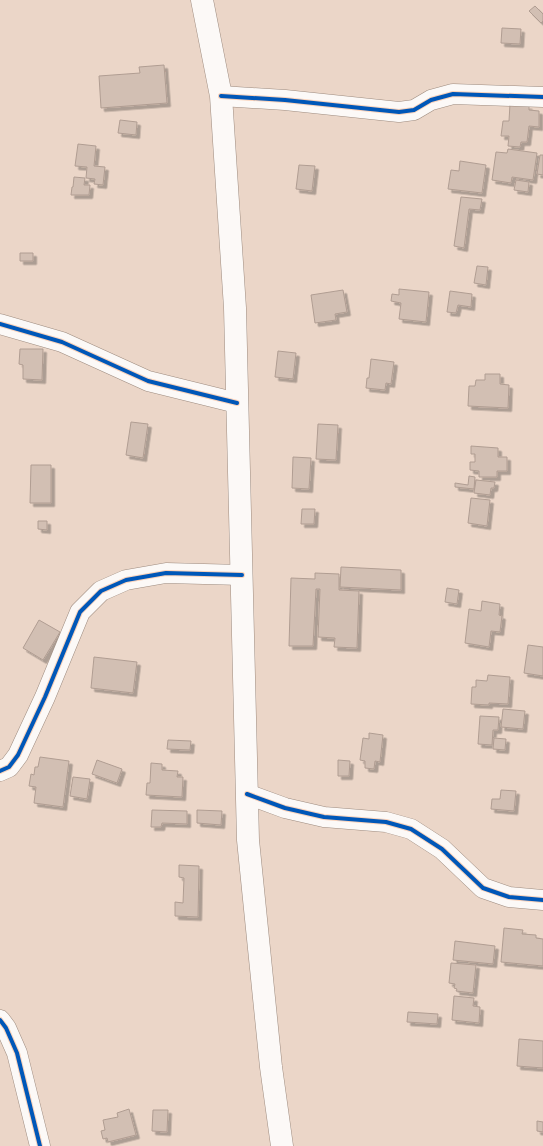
<svg xmlns="http://www.w3.org/2000/svg" width="543" height="1146" font-family="Karla,sans-serif">
<style>
.building{fill:#d2bfb3;stroke:#b09d92;filter:url(#shadow)}
.lines{fill:none;stroke-linecap:round;stroke-linejoin:round}
.minor-casing{stroke:#9d8b7f;stroke-width:21}
.secondary-casing{stroke:#9d8b7f;stroke-width:23}
.minor{stroke:#fcf9f7;stroke-width:20}
.secondary{stroke:#fcf9f7;stroke-width:22}
.cycleway-casing{stroke:#fad2b9;stroke-width:6}
.cycleway{stroke:#0057b8;stroke-width:4}
</style>
<defs>
<filter id="shadow"><feDropShadow dx="3.5" dy="3.5" stdDeviation="0" flood-color="#0004"/></filter>
</defs>
<rect width="100%" height="100%" fill="#ebd6c8"/>
<path class="building" d="M535,6L543,14V21L541,23L529,11Z
M502,28L521,29L520,44L501,43Z
M164,65L167,103L101,108L99,76L140,73L139,67Z
M510,104L529,106V110L539,111V127L529,126L527,142H521L520,147L508,146L509,136H501L503,121H509Z
M120,120L137,122L136,135L118,133Z
M78,144L96,146L94,166L105,167L103,185L94,184L95,179L86,178L87,167L75,166Z
M508,149L537,153L533,180L512,177L511,183L492,180L496,152L507,153Z
M540,155H543V175L537,174Z
M460,161L486,165L482,193L448,189L451,170L459,171Z
M299,165L315,166L312,191L296,189Z
M74,177L85,178L84,185H90L89,195H71L72,187H73Z
M516,180L529,182L528,192L514,190Z
M461,197L482,199L480,210L469,209L464,248L454,246Z
M20,253H33V261H20Z
M477,266L488,267L486,285L474,283Z
M399,289L429,292L426,322L399,319L401,303L391,301L392,294L399,295Z
M343,290L347,312L335,314L336,320L315,323L311,295Z
M450,291L472,294L471,307L458,305L456,313L447,312Z
M20,349H43L42,380L23,379V365L19,364Z
M278,351L296,353L293,379L275,377Z
M371,359L394,362L391,384L386,383L385,390L366,388L367,378H369Z
M485,374H500V384L509,385L508,408L468,406L469,386H475L476,380H485Z
M131,422L148,424L143,458L126,455Z
M318,424L338,425L336,460L316,459Z
M471,446L498,448V457H507V471H497V477H479V471L470,470V462H475V454H471Z
M293,457L311,458L309,489L292,488Z
M31,465H51V503H30Z
M469,476L475,477L474,489L455,487V483L468,485Z
M476,480L495,482L494,488H491L490,495L474,493Z
M471,498L490,500L487,526L468,523Z
M302,509H315L314,524H301Z
M38,521H47V530L38,529Z
M341,567L401,570V590L340,587Z
M315,573L339,574V590L359,591L357,648L334,647L335,638L318,637L320,589H316L313,646H289L291,578L315,579Z
M447,588L459,590L457,604L445,602Z
M482,601L500,604L499,615L502,616L500,632L491,631L489,647L465,643L469,609L481,611Z
M39,620L60,632L43,660L23,648Z
M528,645L543,647V676L524,673Z
M94,657L137,662L133,693L91,688Z
M488,675L510,677L508,704L489,703V705L471,704L472,687H476V680L487,681Z
M503,709L525,711L523,729L501,727Z
M480,716L499,717L498,730H493L492,745L478,744Z
M369,733L383,735L380,762L375,761L374,769L365,768V761L360,760L363,738L369,739Z
M494,738L506,739L505,750L493,749Z
M168,740L191,741L190,750L167,749Z
M40,757L69,761L63,807L34,803L36,787L29,786L31,774L34,775L35,767H38Z
M97,760L122,769L117,783L92,774Z
M338,760L350,761L349,776H338Z
M151,763L162,764V770L178,771L177,777H183L182,797L146,795L147,783H150Z
M73,777L90,779L87,799L70,796Z
M501,790L516,791L514,811L491,809L492,799H500Z
M152,810L187,811V824L162,823L161,827H151Z
M197,810L222,811L221,825L197,823Z
M179,865L199,866L198,917L175,916V902L183,903L184,878L179,877Z
M504,928L523,930L522,934L536,935V938L543,939V966L501,962Z
M455,941L495,946L493,964L453,960Z
M451,963L476,965L473,993L456,991L457,989L454,988L455,984L449,983Z
M454,996L474,998L473,1006L480,1007L479,1023L452,1020Z
M408,1012L438,1014L437,1024L407,1022Z
M519,1039L543,1041V1068L517,1066Z
M129,1109L136,1135L108,1142L107,1138L103,1139L101,1131L105,1130L103,1120L118,1117L117,1113Z
M153,1110H168L167,1132L152,1131Z
M537,1121L543,1122V1132L537,1131Z"/>
<g class="lines">
<g class="minor-casing">
<path id="minor" d="M221,96L285,100L399,112L414,110L431,100L453,94L543,97
M0,324L62,342L148,381L237,403
M0,771L9,767L18,755L45,697L80,612L101,591L126,580L166,573L242,575
M247,794L285,808L324,817L386,822L411,829L442,849L483,888L509,897L543,900
M0,1020L6,1028L17,1053L40,1146"/>
</g>
<g class="secondary-casing">
<path id="secondary" d="M202,0L221,96L235,308L248,840L271,1067L282,1146"/>
</g>
<use href="#minor" class="minor"/>
<use href="#secondary" class="secondary"/>
<g class="cycleway-casing">
<path id="cycleway" d="M221,96L285,100L399,112L414,110L431,100L453,94L543,97
M0,324L62,342L148,381L237,403
M0,771L9,767L18,755L45,697L80,612L101,591L126,580L166,573L242,575
M247,794L285,808L324,817L386,822L411,829L442,849L483,888L509,897L543,900
M0,1020L6,1028L17,1053L40,1146"/>
</g>
<use href="#cycleway" class="cycleway"/>
</g>
</svg>
